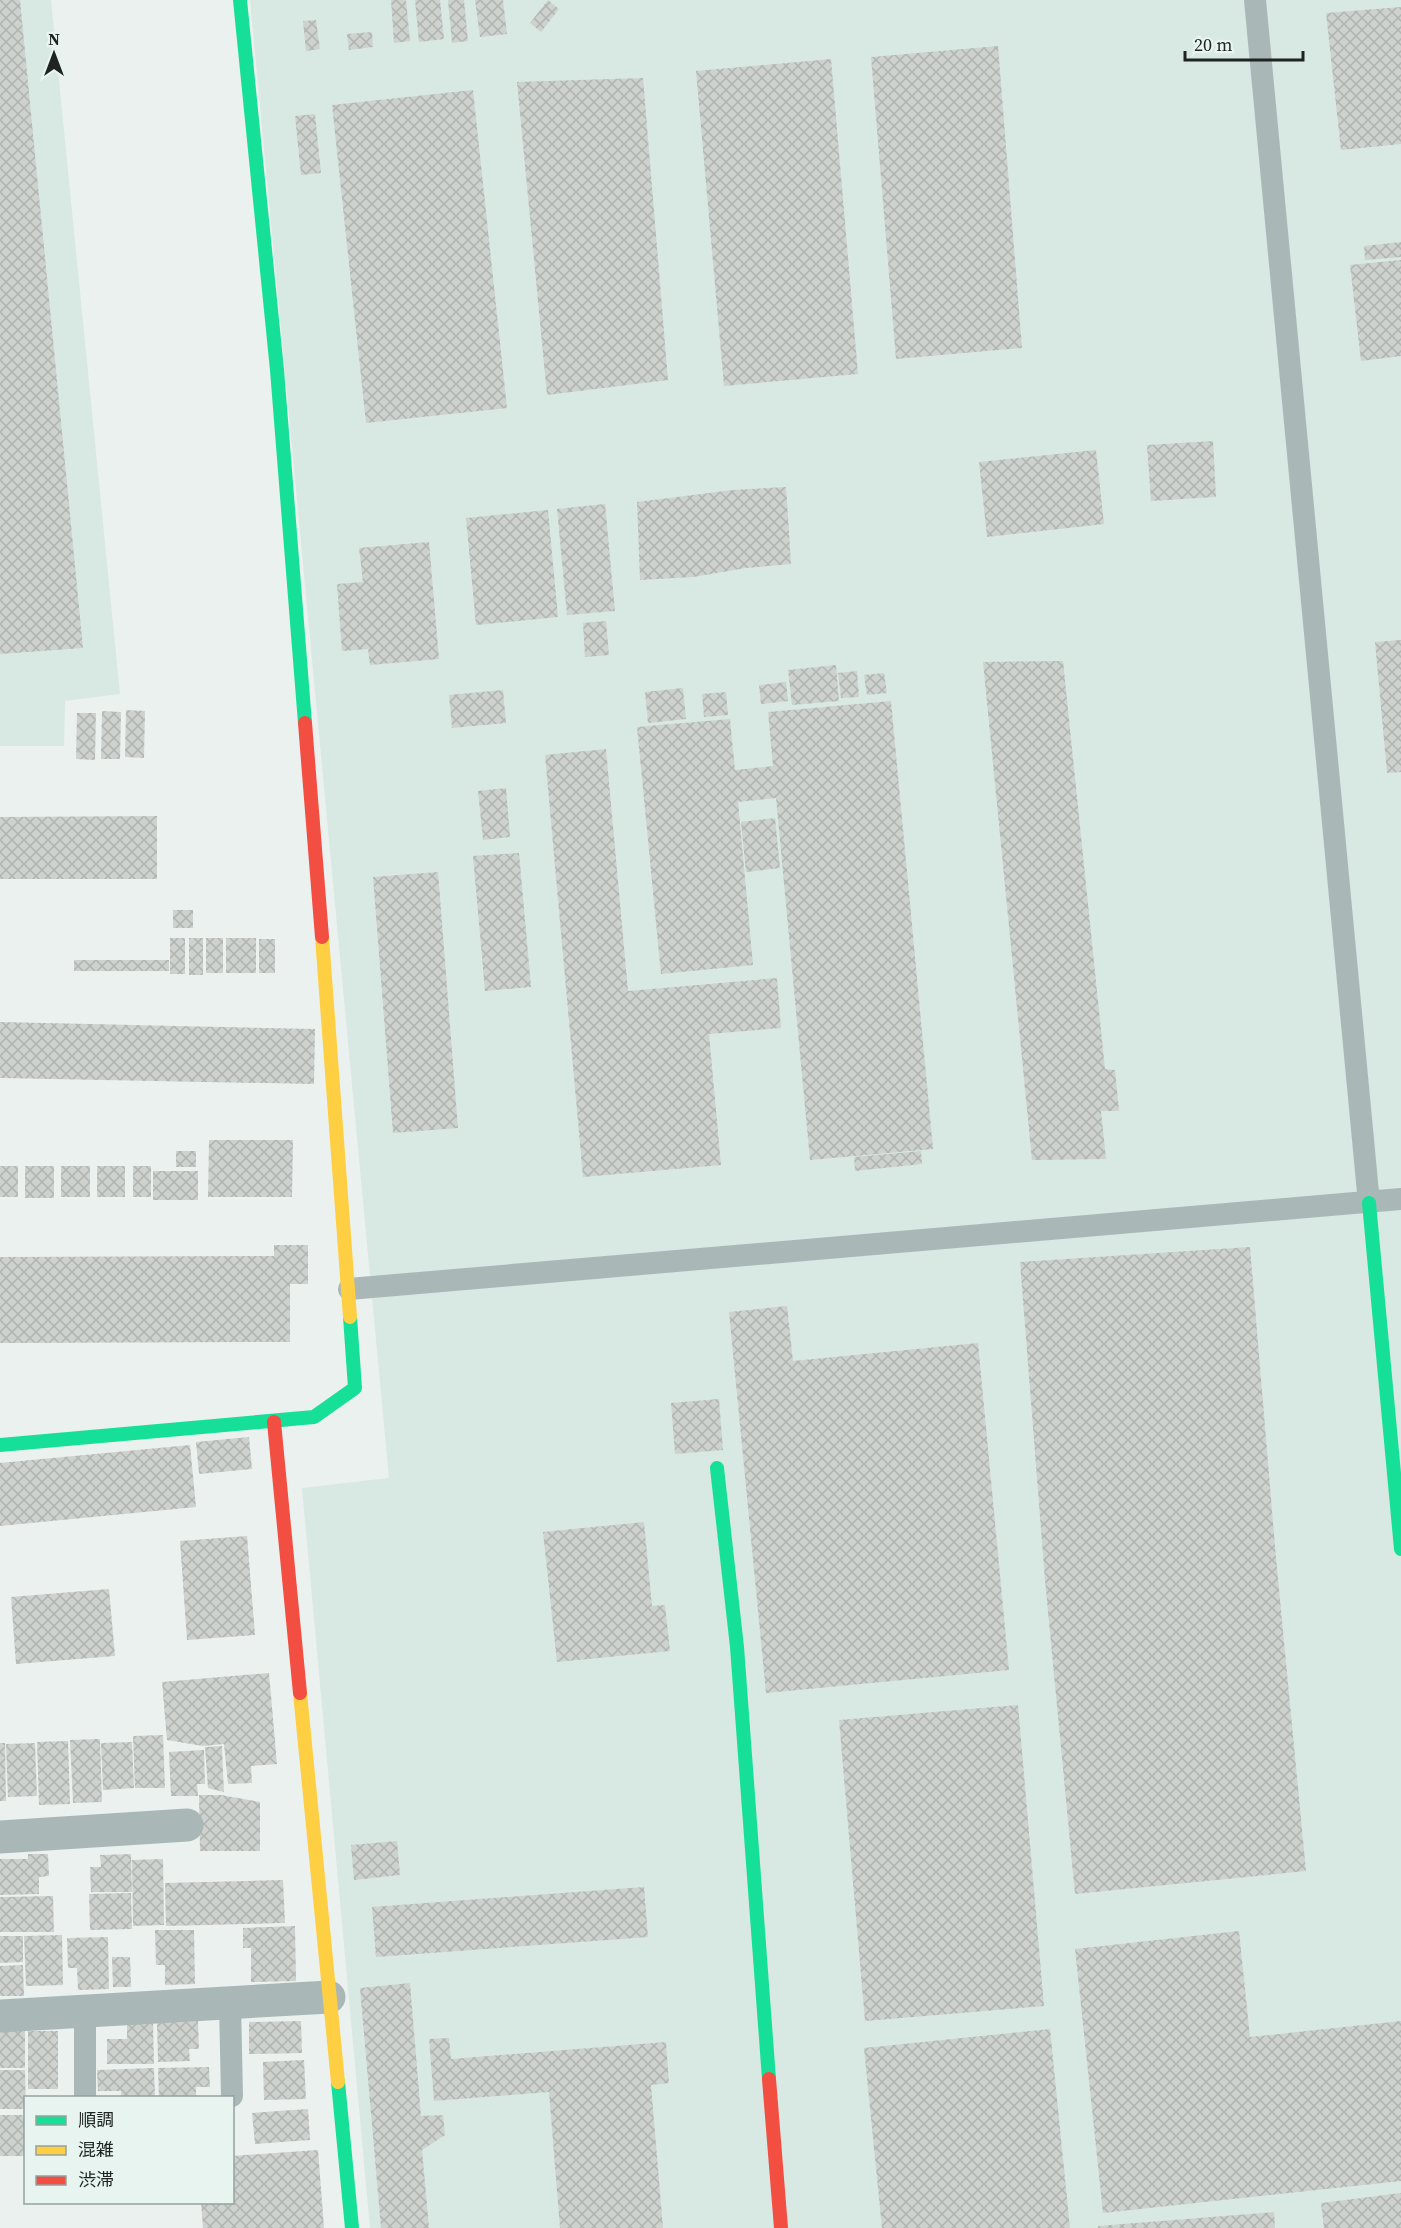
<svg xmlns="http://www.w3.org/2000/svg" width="1401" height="2228" font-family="'Source Serif 4','Noto Sans JP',serif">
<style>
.built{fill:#d8e8e3}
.building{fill:url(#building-cross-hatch)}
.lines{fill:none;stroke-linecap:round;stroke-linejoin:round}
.lane{stroke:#aab7b7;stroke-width:22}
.street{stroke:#aab7b7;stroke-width:33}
.fast{stroke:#16e098;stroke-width:14}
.slow{stroke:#ffcf43;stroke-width:14}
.jam{stroke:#f24e42;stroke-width:14}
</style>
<defs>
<pattern id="building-cross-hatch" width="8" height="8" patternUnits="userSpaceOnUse" patternTransform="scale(1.5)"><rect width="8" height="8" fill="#cdd2cf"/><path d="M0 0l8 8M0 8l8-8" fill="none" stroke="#b0b4b1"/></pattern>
</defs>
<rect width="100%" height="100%" fill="#eaf1ef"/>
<path class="built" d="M0,0H51L120,694L65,701L64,746H0Z
M250,0H1401V2228H370L302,1488L389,1478Z"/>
<path class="building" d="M0,0H20L83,648L0,654Z
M391,0H406L410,41L394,43Z
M415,0H440L444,39L419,42Z
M448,0H464L468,41L452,43Z
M475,0H503L507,34L480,37Z
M548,0L559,9L541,32L530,23Z
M1401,7V144L1341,150L1326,13Z
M316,20L320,49L306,51L303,21Z
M372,32L373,47L349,50L347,34Z
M998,46L1022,348L896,359L871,57Z
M831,59L858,374L724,386L696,71Z
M643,78L668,380L547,395L517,82Z
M473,90L507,408L366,423L332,105Z
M315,114L321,173L301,175L295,116Z
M1401,242V257L1365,260L1364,246Z
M1401,260V356L1361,361L1350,265Z
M1213,441L1216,497L1151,501L1147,445Z
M1096,450L1104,524L987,537L979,462Z
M786,487L791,564L746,568L693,577L640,580L637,502L733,490Z
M605,504L615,611L567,615L557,509Z
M548,510L558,617L476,625L466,518Z
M429,542L439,659L370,665L368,649L342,651L337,584L363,582L359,548Z
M606,621L609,655L585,657L583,623Z
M1401,640V772L1387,773L1375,642Z
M1063,661L1105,1069L1115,1070L1119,1111H1101L1106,1159L1032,1160L983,662Z
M836,665L839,701L792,705L788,670Z
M857,671L859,697L841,698L838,673Z
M884,673L887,693L867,695L864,675Z
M786,682L788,701L761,704L759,685Z
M683,688L686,719L648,723L645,692Z
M503,690L506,723L452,728L449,695Z
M726,692L728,715L704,717L702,694Z
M891,701L933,1149L810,1160L776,798L738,802L753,965L661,974L637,727L730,719L735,770L773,766L768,712Z
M126,710L145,711L144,758L125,757Z
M102,711L121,712L120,759H101Z
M77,713H96L95,760L76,759Z
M606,749L628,991L777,978L781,1028L709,1034L721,1165L583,1177L545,755Z
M506,788L510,837L483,840L478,791Z
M157,816V879H0V817Z
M775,818L780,868L746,872L741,822Z
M519,853L531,987L485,991L473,856Z
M438,872L458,1128L393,1133L373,877Z
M173,910H193V928H173Z
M170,938H185V974H170Z
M189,938H203V975H189Z
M206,938H223V973H206Z
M226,938H256V973H226Z
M259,939H275V973H259Z
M74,960H169V971H74Z
M0,1022L315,1029L314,1084L0,1078Z
M209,1140H293L292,1197H208Z
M176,1151H196V1167H176Z
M921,1151L922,1164L855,1171L854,1157Z
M0,1166H18V1197H0Z
M25,1166H54V1198H25Z
M61,1166H90V1197H61Z
M97,1166H125V1197H97Z
M133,1166H151V1197H133Z
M153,1171H198V1200H153Z
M274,1245H308V1284H290V1342L0,1343V1257L274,1256Z
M1250,1247L1276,1558L1306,1871L1075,1894L1045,1580L1020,1262Z
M787,1306L793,1361L978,1343L1009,1670L766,1693L729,1312Z
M719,1399L723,1450L675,1454L671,1403Z
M249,1437L252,1469L199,1474L196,1442Z
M190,1445L196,1507L0,1526V1463Z
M644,1522L652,1606L665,1605L670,1651L557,1662L543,1532Z
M247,1536L255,1635L187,1640L180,1541Z
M109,1589L115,1656L16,1664L11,1597Z
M269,1673L277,1764L251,1766L252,1783L228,1784L224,1744L203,1746L167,1740L162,1682Z
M1018,1705L1044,2006L865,2021L839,1720Z
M163,1735L165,1788H135L133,1736Z
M100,1739L102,1802L73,1803L70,1740Z
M68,1741L70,1804L39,1805L37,1742Z
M132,1742L134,1788L103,1790L101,1743Z
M0,1743H5L6,1801H0Z
M35,1743L37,1796L8,1797L6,1744Z
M222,1746L223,1772L224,1792L208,1788L205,1747Z
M204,1750L205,1784H197L198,1796H171L169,1752Z
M199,1795H221L260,1802V1851H200Z
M397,1841L400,1875L354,1880L351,1845Z
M28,1854H48L49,1876L39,1877V1894L0,1895V1859H28Z
M131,1854L132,1892H91L90,1867H101L100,1855Z
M163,1859L164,1925L133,1926L132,1860Z
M283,1880L285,1923L166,1926L165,1883Z
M644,1887L648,1937L376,1957L372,1907Z
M131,1893L132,1929L90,1930L89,1894Z
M53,1896L54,1932H0V1897Z
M295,1926L296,1981L251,1982V1948H243V1928Z
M155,1930H194L195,1984L165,1985V1965H156Z
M1239,1931L1250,2037L1401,2021V2181L1103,2213L1075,1949Z
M62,1935L63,1985L26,1986L24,1936Z
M0,1936H23V1962L0,1963Z
M108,1937L109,1989L78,1990L77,1968H68L67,1938Z
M112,1957H130L131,1987H113Z
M23,1965L24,1996H0V1966Z
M410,1983L421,2116L443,2115L445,2135L422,2150L429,2228H381L360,1988Z
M198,2020L199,2049H189L190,2061L158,2062L157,2021Z
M301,2021L302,2053L249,2054V2022Z
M127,2022H153L154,2064H107V2039H127Z
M0,2029H25V2068H0Z
M1050,2029L1070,2228H882L864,2048Z
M28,2031H58V2089H28Z
M449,2038L451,2059L666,2042L669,2083L651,2085L663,2228H560L549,2092L434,2101L429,2039Z
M304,2060L306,2099L264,2100L263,2062Z
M209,2067L210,2087H196V2097H159L158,2068Z
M154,2068L155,2097H121V2091H98L97,2070Z
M0,2070H25L26,2109H0Z
M308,2109L310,2140L255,2144L252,2113Z
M0,2115H26V2156H0Z
M318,2150L324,2228H203L201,2202H232V2156Z
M1401,2193V2228H1324L1321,2203Z
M1274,2212L1275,2228H1098V2226Z"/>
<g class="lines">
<path class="lane" d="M1255,0L1369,1203
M349,1289L1401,1199
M230,2003L232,2096
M85,2011V2098"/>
<path class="street" d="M0,1837L187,1825
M0,2016L329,1997"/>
<path class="fast" d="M240,0L277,370L305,723
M1369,1203L1401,1549
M0,1445L314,1417L355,1388L350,1317
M717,1468L737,1647L769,2079
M338,2082L352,2228"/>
<path class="slow" d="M322,937L350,1317
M300,1693L338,2082"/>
<path class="jam" d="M305,723L322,937
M274,1422L300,1693
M769,2079L781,2228"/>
</g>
<rect x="24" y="2096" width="210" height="108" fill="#e7f4f0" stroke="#97a19e" stroke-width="1.5"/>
<rect x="36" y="2116" width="30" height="9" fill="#16e098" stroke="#97a19e" stroke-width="1.5"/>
<text x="78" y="2126" font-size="18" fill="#1f2423">順調</text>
<rect x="36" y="2146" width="30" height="9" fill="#ffcf43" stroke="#97a19e" stroke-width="1.5"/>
<text x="78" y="2156" font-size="18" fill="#1f2423">混雑</text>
<rect x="36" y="2176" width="30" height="9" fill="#f24e42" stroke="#97a19e" stroke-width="1.5"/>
<text x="78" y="2186" font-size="18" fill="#1f2423">渋滞</text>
<g transform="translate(54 54)" stroke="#e7f4f0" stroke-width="4.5" paint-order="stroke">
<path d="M0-4.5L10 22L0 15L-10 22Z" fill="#1f2423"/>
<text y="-9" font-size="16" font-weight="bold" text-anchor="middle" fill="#1f2423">N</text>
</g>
<path d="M1185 51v9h118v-9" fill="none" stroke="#1f2423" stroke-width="3"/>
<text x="1194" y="51" font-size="18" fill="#1f2423" stroke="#e7f4f0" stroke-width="4.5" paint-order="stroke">20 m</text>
</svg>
